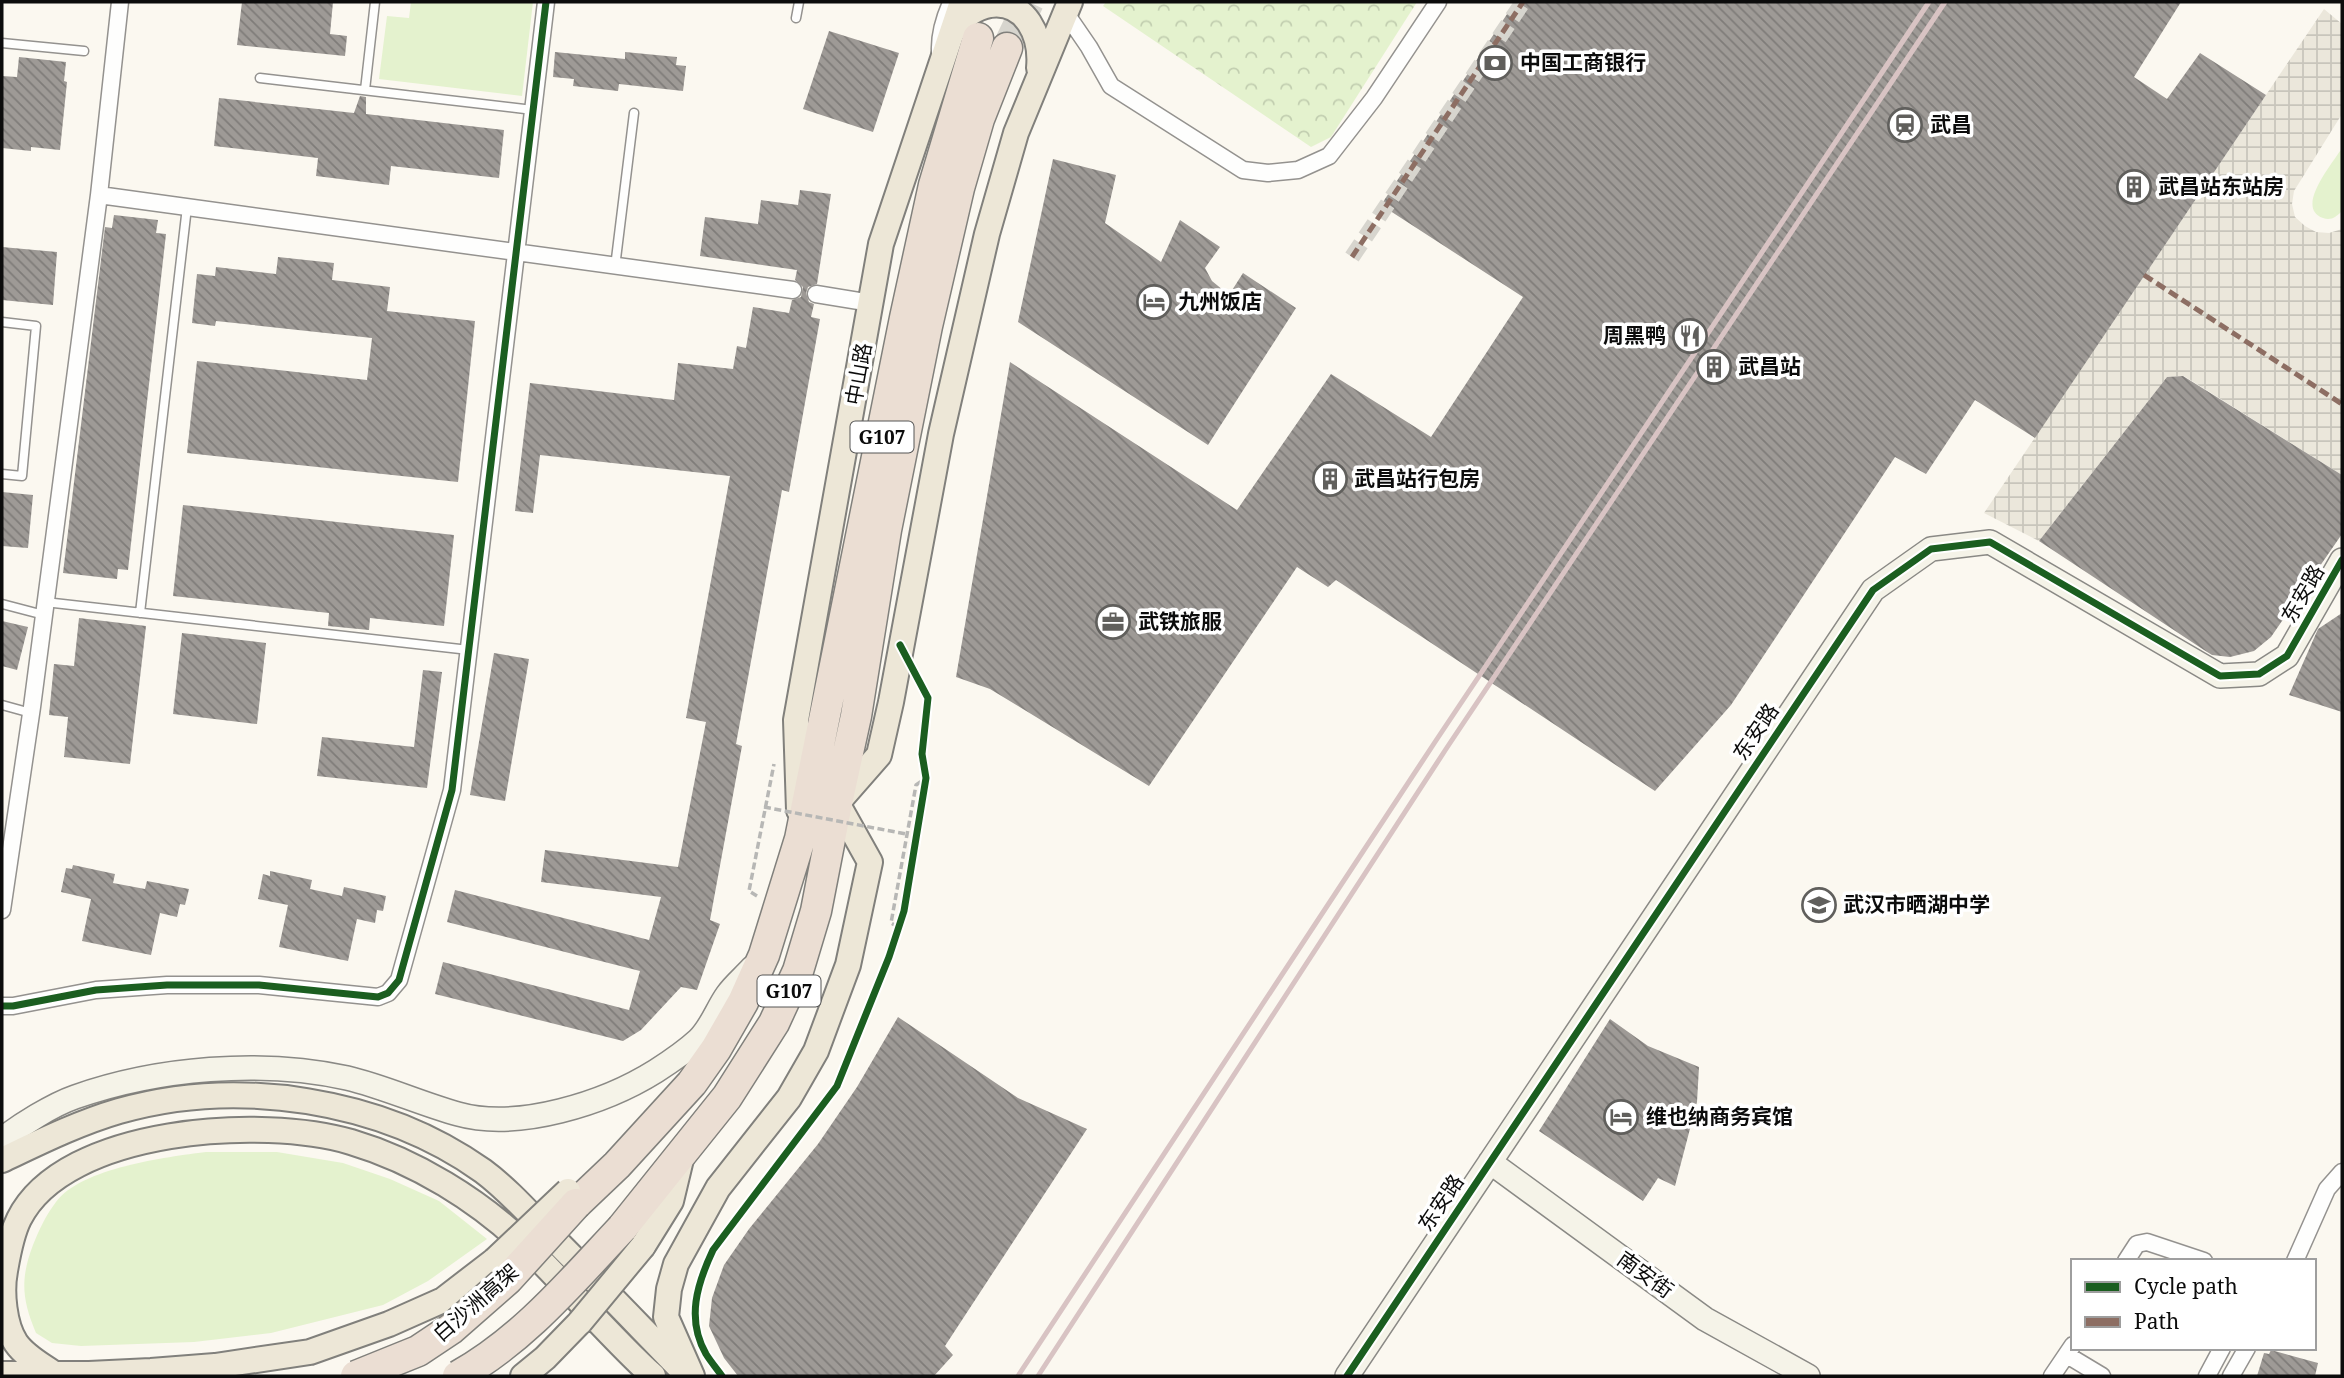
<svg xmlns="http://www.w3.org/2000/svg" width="2344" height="1378" font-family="'Noto Serif','Noto Sans SC',serif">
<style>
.grass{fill:#e4f2ce}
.park{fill:url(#park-crowns)}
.plaza{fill:url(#plaza-grid)}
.building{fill:url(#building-back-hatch)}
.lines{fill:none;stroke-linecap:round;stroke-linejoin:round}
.street-tunnel{stroke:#d7d5ce;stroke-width:16;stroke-dasharray:16 8;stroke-linecap:butt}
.highway-tunnel{stroke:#d7d5ce;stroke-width:30;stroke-dasharray:30 15;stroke-linecap:butt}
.lane-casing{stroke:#94928f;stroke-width:11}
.street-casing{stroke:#94928f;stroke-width:19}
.secondary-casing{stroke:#8a8985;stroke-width:26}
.primary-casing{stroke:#81807c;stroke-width:28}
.highway-casing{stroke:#81807c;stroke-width:33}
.path{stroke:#b7b7b5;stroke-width:3.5;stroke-dasharray:7 3.5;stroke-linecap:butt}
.lane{stroke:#fefefd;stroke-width:8}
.street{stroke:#fefefd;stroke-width:16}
.secondary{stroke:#f5f3e8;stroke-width:23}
.primary{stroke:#ede7d7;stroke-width:24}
.highway{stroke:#ebded3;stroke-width:30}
.rail{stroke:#d8c3c3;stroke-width:5}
.primary-bridge-casing{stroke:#81807c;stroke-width:28;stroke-linecap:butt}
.highway-bridge-casing{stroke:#81807c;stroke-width:33;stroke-linecap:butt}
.path-bridge{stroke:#b7b7b5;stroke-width:3.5;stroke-dasharray:7 3.5;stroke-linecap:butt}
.primary-bridge{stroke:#ede7d7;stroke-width:24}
.highway-bridge{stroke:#ebded3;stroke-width:30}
.quiet{stroke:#8d6e63;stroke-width:5;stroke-dasharray:10 5;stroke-linecap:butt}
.cycleway-casing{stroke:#fff;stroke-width:11}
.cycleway{stroke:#1b5e20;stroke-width:7}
.labels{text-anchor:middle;stroke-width:7;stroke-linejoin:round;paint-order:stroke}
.shield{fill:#fff;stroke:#555;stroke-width:2}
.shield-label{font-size:19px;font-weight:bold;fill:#0c0c0c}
.poi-label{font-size:21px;font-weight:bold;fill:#0c0c0c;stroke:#fff;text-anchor:start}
.street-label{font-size:21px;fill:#0c0c0c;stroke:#fff}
</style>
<defs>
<pattern id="park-crowns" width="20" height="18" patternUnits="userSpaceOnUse" patternTransform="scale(1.75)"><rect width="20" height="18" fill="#e4f2ce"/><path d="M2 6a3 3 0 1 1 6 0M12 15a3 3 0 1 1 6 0" fill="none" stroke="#c2ceb0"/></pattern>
<pattern id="plaza-grid" width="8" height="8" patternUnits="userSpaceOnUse" patternTransform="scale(1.75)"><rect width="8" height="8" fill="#ebe7db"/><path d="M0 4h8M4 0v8" fill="none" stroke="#c8c5bb"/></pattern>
<pattern id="building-back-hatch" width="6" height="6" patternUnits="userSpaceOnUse" patternTransform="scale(1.75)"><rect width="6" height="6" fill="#9e9a96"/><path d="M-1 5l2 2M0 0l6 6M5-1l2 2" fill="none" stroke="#7f7c79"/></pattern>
</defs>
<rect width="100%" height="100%" fill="#fbf8f0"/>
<path class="grass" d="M411,2H533L522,96L379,79L387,16L409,18Z
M2342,148V211C2336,217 2331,221 2323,218C2294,208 2333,163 2342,148Z
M206,1152H277L343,1163L390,1179L439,1201L487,1239L428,1281L383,1305L271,1333L194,1342L81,1346L52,1343L36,1333C22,1300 20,1279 33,1245C39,1230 46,1215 56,1202C81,1168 166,1157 206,1152Z"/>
<path class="park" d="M1106,2H1417L1331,137L1311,147L1103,6Z"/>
<path class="plaza" d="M2324,9L2342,24V114L2294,191L2292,204L2295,217L2305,226L2316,232L2329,233L2342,229V475L2184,376L2167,377L2039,541L1984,513Z"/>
<path class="building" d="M242,2H333L330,34L347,36L345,56L237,45Z
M1515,2H2181L2134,77L2167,99L2200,53L2266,95L2035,438L1975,400L1926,474L1895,457L1731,705L1655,791L1336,580L1328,587L1297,567L1149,786L990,689L956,677L1010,362L1237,510L1331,374L1431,437L1523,297L1381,205Z
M829,31L899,53L873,132L803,109Z
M555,52L625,59V52L677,57L676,65L686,66L683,91L619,84L618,91L573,86L574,79L553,77Z
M19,57L66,62L64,81L67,82L60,150L31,147V151L2,148V76L17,77Z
M360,96L366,97V114L504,130L499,178L391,166L389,185L316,176L318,158L214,146L219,98L354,113Z
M1053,159L1116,175L1105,223L1161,262L1180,220L1220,247L1205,268L1212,281L1229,295L1243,273L1296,308L1208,445L1018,322Z
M800,190L831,194L817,284L808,287L806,293L809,302L814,304L811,317L820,319L789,492L782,490L736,744L742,746L710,920L720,924L697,990L681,987L641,1030L623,1041L435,994L443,962L629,1010L640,971L447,922L455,890L649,940L661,897L541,882L545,850L678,867L706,722L686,718L730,476L540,455L533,513L515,511L530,383L674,400L678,363L733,369L737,346L746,348L753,307L789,313L792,300L801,297L803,287L795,280L797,270L700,256L705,217L758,224L761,200L798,205Z
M114,215L158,220L156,233L166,234L128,570L118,569L117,579L63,573L105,227L112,228Z
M2,247L57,252L53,305L2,300Z
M278,257L334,263L332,280L390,287L387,311L475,321L458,482L187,453L197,361L367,380L372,338L216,321L215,326L192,323L197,274L215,276L216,267L276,274Z
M2183,376L2342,475V534L2271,637L2254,651L2230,657L2212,655L2204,650L2039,541L2167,377Z
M2,492L33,495L28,548L2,546Z
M183,505L454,535L444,626L370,618L369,630L328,626L329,613L173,596Z
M2342,613V712L2289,695L2318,629Z
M79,618L146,626L130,764L64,757L68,717L49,715L54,664L74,666Z
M2,621L28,627L17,670L2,666Z
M182,633L266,643L257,724L173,714Z
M494,653L529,659L505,801L470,795Z
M423,670L442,672L427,788L317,776L322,737L414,747Z
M73,865L115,874L113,883L145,889L147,881L189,889L185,905L180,904L177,917L160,913L151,955L82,941L91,899L61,892L66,868L72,869Z
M270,871L312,880L310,889L342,896L344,887L386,896L383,911L377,910L375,923L357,919L348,961L279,947L288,905L258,899L263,874L270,876Z
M898,1017L1018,1098L1087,1129L945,1346L953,1355L934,1376H738L724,1358L709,1326L712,1298L724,1265L749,1229L818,1144L857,1087Z
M1610,1019L1648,1046L1699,1067L1697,1102L1675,1186L1658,1178L1643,1201L1539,1131Z
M2271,1350L2318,1363L2315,1376H2257L2264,1353L2269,1354Z"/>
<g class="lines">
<path class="street-tunnel" d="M1352,257L1523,2"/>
<path class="highway-tunnel" d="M1007,48L1029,2"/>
<g class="lane-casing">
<path id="lane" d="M796,18L799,2
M2,43L84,51
M936,53C935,35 940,18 947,2
M260,78L533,110
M365,90L375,2
M615,267L634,113
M2,322L36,326L22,476L2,474
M45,602L469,650
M2,604L44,615
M140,613L187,207
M2,705L31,713"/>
</g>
<g class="street-casing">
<path id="street" d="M120,2L99,195L793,290
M1065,12L1089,47L1111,86L1243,170L1268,173L1298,170L1329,156L1374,98L1438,2
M816,294L871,303
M2,910L32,707L99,195
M2,1006H13L96,990L167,985H259L378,997L388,993L399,980L452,790L546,2
M2126,1261L2137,1244L2147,1242L2204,1261
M2295,1261L2327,1189L2342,1172
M2067,1355L2102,1376
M2052,1376L2073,1345
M2207,1376L2222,1348
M2231,1376L2247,1348"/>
</g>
<g class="secondary-casing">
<path id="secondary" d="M2,1139C21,1125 52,1105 75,1097C157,1068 262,1059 347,1078C385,1087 421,1104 458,1114C518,1131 605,1103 656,1071C670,1062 686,1051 698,1040C711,1028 717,1009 727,995C734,985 744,977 752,968
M1490,1162L1705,1319L1808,1376
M1347,1376L1873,590L1931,549L1990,542L2220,676L2259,674L2287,656L2342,560"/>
</g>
<g class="primary-casing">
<path id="primary" d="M955,29C964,16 974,8 990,5C1026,0 1042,36 1039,68
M799,810L796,720L881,244L962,2
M2,1160C40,1142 78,1123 119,1111C238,1077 382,1099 483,1171C510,1191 532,1217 556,1241C599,1284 642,1329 685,1373
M643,1246L671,1201L682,1155
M53,1373C40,1364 25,1356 16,1343C4,1325 1,1292 5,1271C8,1254 11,1235 19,1219C65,1127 264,1116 351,1142C415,1161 479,1200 527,1247C570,1289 609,1336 653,1376
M2,1374H89L151,1371L215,1366L310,1352L389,1324L443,1300L495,1260
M523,1376L545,1358L580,1322
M692,1376L666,1317L669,1289L676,1264L718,1188L789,1098L816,1051L848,965L870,862L837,803L879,755L891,702L941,434L987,234L1016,133L1070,2"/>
</g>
<g class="highway-casing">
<path id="highway" d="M576,1204L617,1165L692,1083L716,1049L743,1002L764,955L800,839L905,318L934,185L978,38
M622,1228L727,1097L774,1023L798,971L816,911L837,803L856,716L886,530L927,326L959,188L979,119L1007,48"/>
</g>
<path class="path" d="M757,896L749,891L774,764
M898,927L891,923L916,785L926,778"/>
<use href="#lane" class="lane"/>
<use href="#street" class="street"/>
<use href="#secondary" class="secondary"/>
<use href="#primary" class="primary"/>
<use href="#highway" class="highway"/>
<path class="rail" d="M1018,1376L1435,742L1929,2
M1038,1376L1446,749L1945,2"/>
<g class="primary-bridge-casing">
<path id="primary-bridge" d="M495,1260L568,1191
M580,1322L643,1246"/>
</g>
<g class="highway-bridge-casing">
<path id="highway-bridge" d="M356,1376L418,1351L451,1329L508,1279L576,1204
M458,1376C523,1340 572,1281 622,1228"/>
</g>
<path class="path-bridge" d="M764,807L906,834"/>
<use href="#primary-bridge" class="primary-bridge"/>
<use href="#highway-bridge" class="highway-bridge"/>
<path class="quiet" d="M1352,257L1523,2
M2144,275L2342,404"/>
<g class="cycleway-casing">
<path id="cycleway" d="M2,1006H13L96,990L167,985H259L378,997L388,993L399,980L452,790L546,2
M722,1376C717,1369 711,1362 706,1354C686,1319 697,1284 713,1250L837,1086L889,957L904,911L926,778L922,754L928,698L900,645
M1347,1376L1873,590L1931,549L1990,542L2220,676L2259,674L2287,656L2342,560"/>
</g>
<use href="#cycleway" class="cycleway"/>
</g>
<defs>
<g id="bank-ring" transform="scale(1.75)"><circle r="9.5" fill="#fff" stroke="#605f5c" stroke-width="1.5"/><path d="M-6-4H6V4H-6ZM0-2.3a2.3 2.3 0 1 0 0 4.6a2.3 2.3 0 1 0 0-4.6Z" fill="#605f5c"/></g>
<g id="station-ring" transform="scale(1.75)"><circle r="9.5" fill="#fff" stroke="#605f5c" stroke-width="1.5"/><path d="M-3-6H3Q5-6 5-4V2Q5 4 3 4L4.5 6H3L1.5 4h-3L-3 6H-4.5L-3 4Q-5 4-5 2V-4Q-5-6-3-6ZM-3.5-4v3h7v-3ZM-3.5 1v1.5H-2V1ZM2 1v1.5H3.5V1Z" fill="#605f5c"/></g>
<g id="building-ring" transform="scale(1.75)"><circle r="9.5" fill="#fff" stroke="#605f5c" stroke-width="1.5"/><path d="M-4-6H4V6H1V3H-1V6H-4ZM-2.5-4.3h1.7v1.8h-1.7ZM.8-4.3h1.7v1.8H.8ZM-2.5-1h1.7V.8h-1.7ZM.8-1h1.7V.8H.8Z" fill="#605f5c"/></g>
<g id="hotel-ring" transform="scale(1.75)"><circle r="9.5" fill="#fff" stroke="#605f5c" stroke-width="1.5"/><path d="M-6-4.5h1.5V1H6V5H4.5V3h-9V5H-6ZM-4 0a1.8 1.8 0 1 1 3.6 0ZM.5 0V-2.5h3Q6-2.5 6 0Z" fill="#605f5c"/></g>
<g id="restaurant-ring" transform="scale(1.75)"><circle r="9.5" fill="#fff" stroke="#605f5c" stroke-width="1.5"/><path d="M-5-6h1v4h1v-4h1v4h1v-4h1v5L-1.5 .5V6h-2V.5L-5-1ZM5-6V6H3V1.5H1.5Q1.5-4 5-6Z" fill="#605f5c"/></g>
<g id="office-ring" transform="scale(1.75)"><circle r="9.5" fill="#fff" stroke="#605f5c" stroke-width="1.5"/><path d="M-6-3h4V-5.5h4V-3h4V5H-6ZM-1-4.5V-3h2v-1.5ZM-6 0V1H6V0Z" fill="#605f5c"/></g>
<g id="school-ring" transform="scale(1.75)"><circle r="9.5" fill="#fff" stroke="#605f5c" stroke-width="1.5"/><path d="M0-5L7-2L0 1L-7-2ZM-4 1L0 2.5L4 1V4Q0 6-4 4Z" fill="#605f5c"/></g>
</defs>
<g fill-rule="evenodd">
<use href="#bank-ring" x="1495" y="63"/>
<use href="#station-ring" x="1905" y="125"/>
<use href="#building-ring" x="2134" y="187"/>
<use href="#hotel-ring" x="1154" y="302"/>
<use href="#restaurant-ring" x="1690" y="336"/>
<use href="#building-ring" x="1714" y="367"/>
<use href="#building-ring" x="1330" y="479"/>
<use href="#office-ring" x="1113" y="622"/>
<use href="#school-ring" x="1819" y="905"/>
<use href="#hotel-ring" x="1621" y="1117"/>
</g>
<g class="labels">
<g class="shield">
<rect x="850.5" y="421.5" width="63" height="31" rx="5"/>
<rect x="757.5" y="975.5" width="63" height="31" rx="5"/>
</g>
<g class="shield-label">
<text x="882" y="444">G107</text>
<text x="789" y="998">G107</text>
</g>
<g class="poi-label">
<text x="1520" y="70">中国工商银行</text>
<text x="1930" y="132">武昌</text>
<text x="2158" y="194">武昌站东站房</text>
<text x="1178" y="309">九州饭店</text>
<text x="1666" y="343" text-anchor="end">周黑鸭</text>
<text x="1738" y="374">武昌站</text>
<text x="1354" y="486">武昌站行包房</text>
<text x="1138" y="629">武铁旅服</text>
<text x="1843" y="912">武汉市晒湖中学</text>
<text x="1646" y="1124">维也纳商务宾馆</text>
</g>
<g class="street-label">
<text transform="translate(859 374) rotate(-80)" y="7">中山路</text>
<text transform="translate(2303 594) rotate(-60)" y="7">东安路</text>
<text transform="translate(1756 732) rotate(-56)" y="7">东安路</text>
<text transform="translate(1441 1203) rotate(-56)" y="7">东安路</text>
<text transform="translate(1645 1275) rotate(36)" y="7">南安街</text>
<text transform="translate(476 1303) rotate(-41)" y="7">白沙洲高架</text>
</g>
</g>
<rect width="2344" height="1378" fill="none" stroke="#0c0c0c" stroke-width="7"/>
<rect x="2071" y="1259" width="245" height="91" fill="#ffffff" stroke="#9e9e9e" stroke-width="2"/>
<rect x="2085" y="1282" width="35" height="10" fill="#1b5e20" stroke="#9e9e9e" stroke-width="2"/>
<text x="2134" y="1294" font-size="21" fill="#0c0c0c">Cycle path</text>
<rect x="2085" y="1317" width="35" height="10" fill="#8d6e63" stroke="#9e9e9e" stroke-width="2"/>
<text x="2134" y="1329" font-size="21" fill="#0c0c0c">Path</text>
</svg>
